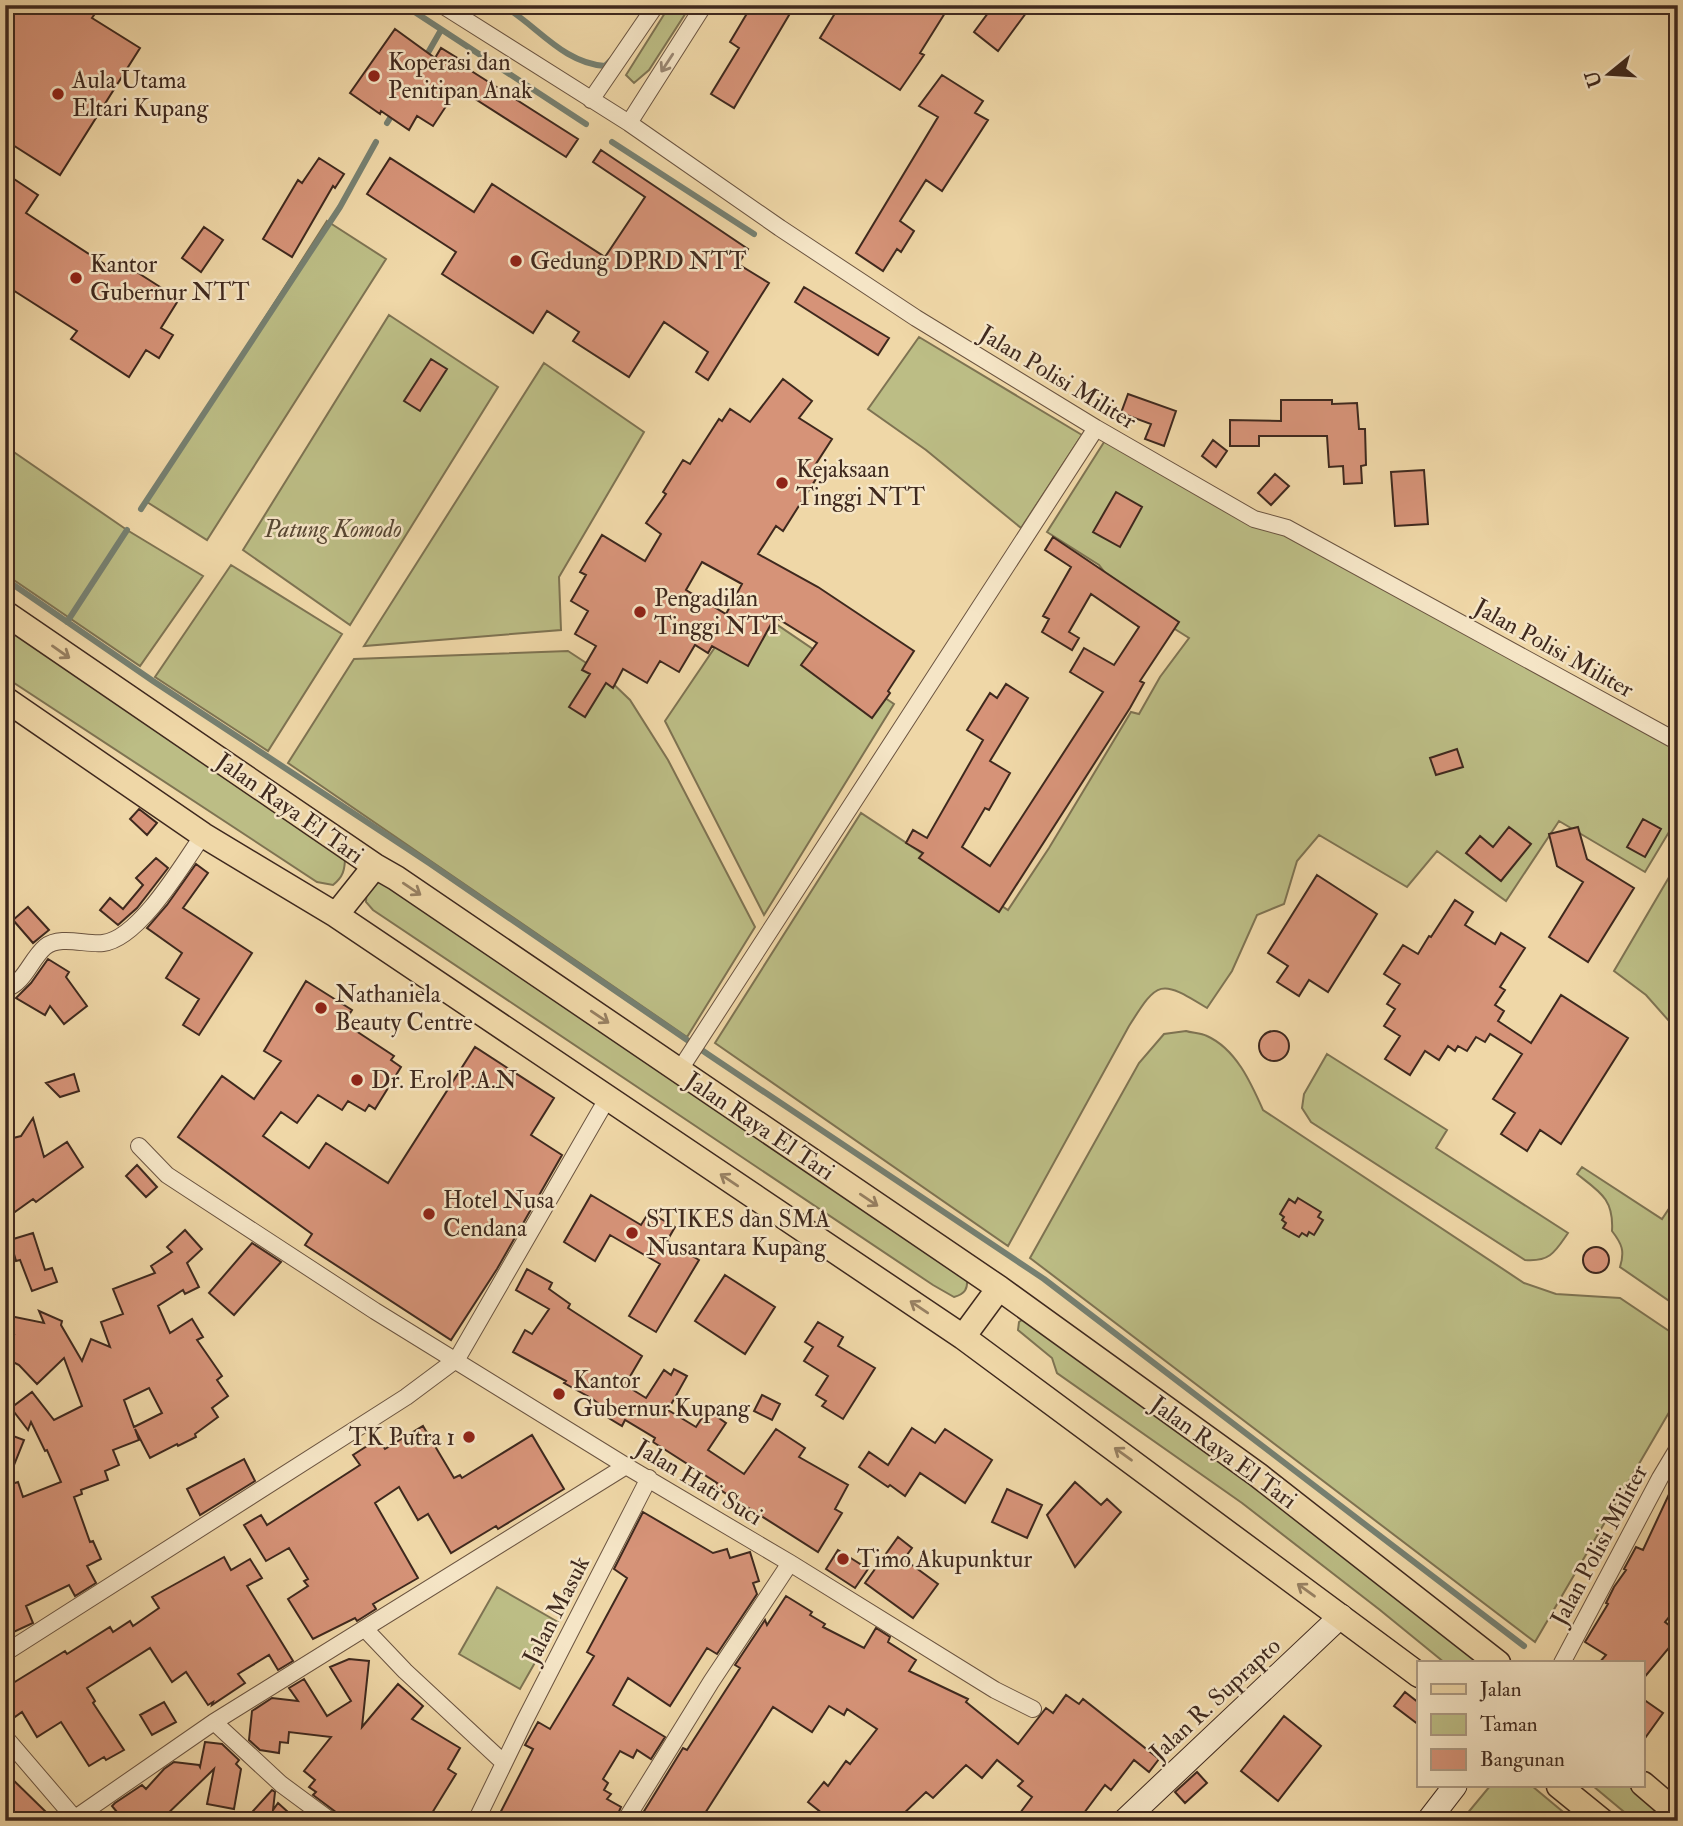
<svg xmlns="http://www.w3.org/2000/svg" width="1683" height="1826" font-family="'IM FELL Double Pica',serif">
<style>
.green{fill:#bcbd85;stroke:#7e7352;stroke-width:2}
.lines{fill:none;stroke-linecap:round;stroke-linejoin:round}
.stream{stroke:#768071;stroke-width:6}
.building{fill:#d69378;stroke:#3f291e;stroke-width:2;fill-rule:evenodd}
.street-casing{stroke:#6b5440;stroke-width:18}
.secondary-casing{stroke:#3f291e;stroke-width:25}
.primary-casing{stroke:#3f291e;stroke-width:27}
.street{stroke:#f5e5c6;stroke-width:16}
.secondary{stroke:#f5e5c6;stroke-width:23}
.primary{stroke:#efd7a7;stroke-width:24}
.oneway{stroke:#9a8772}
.oneway2{stroke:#978062}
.poi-dot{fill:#8f2418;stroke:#f5e5c6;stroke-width:2.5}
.labels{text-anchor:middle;stroke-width:5;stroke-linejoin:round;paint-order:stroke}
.poi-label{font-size:24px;fill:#3f291e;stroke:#f5e5c6;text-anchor:start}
.street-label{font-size:24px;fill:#3f291e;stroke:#f5e5c6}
.park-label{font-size:24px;font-style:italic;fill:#584733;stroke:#f5e5c6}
</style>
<rect width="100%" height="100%" fill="#efd7a7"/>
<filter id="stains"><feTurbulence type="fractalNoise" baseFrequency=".00286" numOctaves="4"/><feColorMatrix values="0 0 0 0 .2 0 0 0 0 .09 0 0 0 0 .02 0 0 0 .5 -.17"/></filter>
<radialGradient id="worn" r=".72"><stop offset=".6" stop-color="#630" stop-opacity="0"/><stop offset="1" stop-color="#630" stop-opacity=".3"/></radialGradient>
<path class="green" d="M670,5H691L649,70L634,83L626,75Z
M327,221L386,259L207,540L147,502Z
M389,315L498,387L350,625L243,550Z
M919,337L1082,435L1021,528L926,450L868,409Z
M544,363L644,432L559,577L561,630L364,646Z
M1106,439L1312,543L1678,748V817L1645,872L1559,821L1506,901L1437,851L1407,887L1319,835L1297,861L1284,904L1257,915L1232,971L1207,1008C1160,979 1158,980 1129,1026L1008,1246L715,1043L861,813L1008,910L1049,848L1131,712L1139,714L1160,677L1189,638L1124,597L1099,565L1047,532Z
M5,446L127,530L203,576L140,666L5,574Z
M231,565L342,634L268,751L155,677Z
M745,603L894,704L764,915L665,721Z
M5,619L345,857C345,870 343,877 333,885L317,882L5,677Z
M568,651L603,674L630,700L668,760L755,927L687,1037L288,763L354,659Z
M1678,862V1026L1669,1021L1646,995L1614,971Z
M383,878L967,1278C968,1289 965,1294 954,1297L933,1285L373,910L366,902L367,887Z
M1186,1031C1192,1033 1201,1033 1207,1036C1236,1049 1251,1083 1263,1110L1524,1283L1556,1294L1620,1298L1678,1337V1397L1535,1642L1030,1258L1139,1063L1164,1034Z
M1327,1054L1447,1130L1436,1148L1568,1233C1555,1252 1550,1262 1525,1260L1311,1122L1302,1108L1304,1094Z
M1582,1167L1662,1219L1678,1195V1307L1620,1267C1625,1251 1622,1244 1612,1231C1614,1199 1600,1192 1577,1174Z
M1025,1318L1035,1319L1490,1663H1445L1380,1610L1242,1503L1057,1373L1052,1358L1018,1330L1019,1322Z
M497,1587L558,1622L520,1689L459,1654Z
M1490,1786H1532L1574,1821H1461Z
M1593,1786H1637L1678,1821H1635Z"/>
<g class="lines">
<path class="stream" d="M404,5L586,124
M502,5C537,25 562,63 605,66L612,59
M425,58L441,30
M387,123L395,110
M612,142L754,234
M141,509L340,207L376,142
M5,579L153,681L429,863L709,1055L1044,1279L1524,1646
M67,622L127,530"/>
</g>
<path class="building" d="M5,5H101L92,18L140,48L60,175L5,140Z
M752,5H795L734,108L711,94L739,48L730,42Z
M840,5H950L920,53L924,55L900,90L820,38Z
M994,5H1032L998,51L974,32Z
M395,29L435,58L441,48L464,62L462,65L578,139L566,157L458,88L433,126L417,116L409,130L381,111L380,114L350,93Z
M942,75L983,101L975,113L988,120L942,191L926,180L900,221L914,231L901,252L897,249L883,271L856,253L938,117L919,106Z
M601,150L748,249L738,264L769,283L708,380L696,372L708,352L664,322L629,377L573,341L579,332L547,311L533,333L442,274L456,252L367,194L390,158L474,212L492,184L605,257L645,197L593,162Z
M319,158L344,174L335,188L333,186L292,257L263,239L298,180L302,183Z
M5,173L38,195L26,213L115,271L121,262L179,299L161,328L173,335L159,358L146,350L129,377L71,339L77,331L5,285Z
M204,227L223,240L201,272L182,258Z
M804,287L889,338L878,355L795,302Z
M431,359L447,369L420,411L404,401Z
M783,379L812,401L799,418L832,439L814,467L821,471L783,531L776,526L758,554L818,587L914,651L888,691L890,693L872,718L801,665L817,643L775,617L748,666L712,646L708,653L695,645L679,672L660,661L647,683L623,669L613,688L606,683L585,717L569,707L590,674L582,670L596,646L575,634L588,611L571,601L586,575L580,572L602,535L645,561L661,534L646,523L666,494L663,492L683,460L690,464L719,419L722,421L730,409L750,422ZM702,562L742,584L726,614L686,590Z
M1128,394L1176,411L1164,446L1145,439L1151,424L1121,413Z
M1281,400H1332V404L1357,403L1359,429H1365L1366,465L1361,466L1362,483L1344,484L1343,466L1329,467L1327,436H1259V446H1230V420L1281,421Z
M1213,440L1227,451L1216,467L1202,456Z
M1424,470L1428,524L1395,526L1391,472Z
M1275,474L1289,486L1271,505L1258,493Z
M1116,492L1142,507L1120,547L1093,532Z
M1053,537L1179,622L1140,681L1144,683L1130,708L999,912L919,858L923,853L906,843L913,830L927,838L983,740L967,730L990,693L997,698L1006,684L1028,698L990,761L1010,773L989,810L985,808L962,847L990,866L1103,692L1070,672L1084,648L1114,665L1139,627L1091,594L1069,632L1079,638L1072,650L1042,632L1049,619L1043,616L1071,567L1045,550Z
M1457,749L1463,767L1436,775L1430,758Z
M139,809L157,823L147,835L130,819Z
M1643,819L1661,829L1645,857L1627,847Z
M1509,827L1531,844L1501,881L1466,853L1480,836L1493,847Z
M1578,827L1587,859L1634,888L1588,962L1549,937L1583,882L1557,866L1549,834Z
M156,858L168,868L137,908L118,925L100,910L110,898L123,909L143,885L136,878Z
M196,864L208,873L183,908L252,953L199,1035L183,1025L199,999L166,978L182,953L147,928L167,905Z
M1317,875L1377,914L1328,992L1309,980L1299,996L1277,982L1288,966L1268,953Z
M1455,900L1473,912L1465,925L1495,944L1501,933L1525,948L1500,987L1505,990L1495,1005L1504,1011L1498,1021L1531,1043L1561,995L1628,1038L1561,1144L1540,1130L1527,1151L1501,1134L1515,1113L1493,1099L1522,1054L1490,1034L1485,1042L1476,1037L1467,1051L1458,1046L1455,1051L1448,1046L1439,1060L1425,1051L1410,1075L1385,1059L1400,1036L1384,1026L1395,1009L1387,1004L1400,984L1384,974L1403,945L1418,954L1429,936L1431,937Z
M28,907L49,930L33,943L13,920Z
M48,959L69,972L66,977L87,1006L64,1024L50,1006L45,1015L16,998L31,983Z
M306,981L352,1010L344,1023L394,1056L391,1060L401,1067L375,1109L369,1105L365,1111L348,1101L342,1110L318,1095L297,1123L281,1112L263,1136L309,1168L326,1143L388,1183L475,1047L554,1098L531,1135L562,1155L497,1269L451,1340L305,1245L312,1234L178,1137L222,1076L254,1099L281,1061L264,1051Z
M1259 1046a15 15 0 1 1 30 0a15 15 0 1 1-30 0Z
M74,1074L79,1091L60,1097L46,1083Z
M33,1118L44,1157L67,1142L83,1167L36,1202L33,1199L5,1219V1140L21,1136Z
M137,1165L157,1187L146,1197L126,1176Z
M591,1195L641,1225L649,1212L675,1227L667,1241L699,1260L656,1332L629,1316L660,1264L610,1235L595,1261L564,1242Z
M1298,1198L1321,1212L1318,1217L1323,1220L1314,1235L1309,1232L1307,1236L1302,1233L1299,1237L1283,1228L1286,1223L1282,1220L1284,1217L1280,1214L1289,1199L1295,1203Z
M185,1230L202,1249L187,1263L199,1287L185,1294L183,1290L158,1306L170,1333L192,1319L203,1337L197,1340L222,1376L217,1380L228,1396L212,1408L218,1417L195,1434L196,1437L178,1446L177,1444L150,1458L135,1429L139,1440L113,1450L119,1465L105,1471L108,1480L81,1490L82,1494L74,1497L90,1542L93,1541L101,1559L87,1566L96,1583L75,1596L69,1585L26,1606L33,1623L5,1636V1486L18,1482L23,1497L61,1482L47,1450L45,1451L31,1422L28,1430L11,1408L32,1392L54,1420L82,1406L64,1358L37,1384L19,1365L5,1358L14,1335L5,1333V1315L44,1323L39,1311L62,1321L61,1325L82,1361L91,1339L110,1347L101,1322L123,1314L113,1289L155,1273L151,1266L172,1252L167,1247ZM149,1388L162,1413L134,1427L124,1400Z
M33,1233L45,1270L52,1268L57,1282L32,1291L20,1260L16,1261L10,1240Z
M252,1243L281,1262L234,1315L209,1293Z
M1583 1260a13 13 0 1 1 26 0a13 13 0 1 1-26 0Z
M527,1269L552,1283L549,1289L570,1304L568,1308L642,1356L625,1385L646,1398L664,1370L671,1375L674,1369L687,1376L668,1410L696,1427L707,1410L726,1423L708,1450L744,1474L776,1429L805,1448L799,1457L848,1485L835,1509L842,1513L818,1552L714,1486L717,1483L653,1442L655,1438L625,1420L622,1426L602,1414L606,1409L591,1398L564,1383L566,1381L513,1352L525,1330L532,1334L549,1309L516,1290Z
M725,1275L775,1307L745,1354L695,1321Z
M818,1322L843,1337L838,1346L875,1368L843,1419L822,1406L826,1401L816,1395L828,1376L804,1361L813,1347L805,1342Z
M762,1395L780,1404L772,1420L754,1411Z
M423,1426L454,1478L460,1475L462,1478L532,1435L564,1489L498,1529L496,1526L451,1553L428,1514L418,1520L399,1487L375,1503L418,1578L373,1604L376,1609L357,1621L355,1618L313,1639L288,1599L308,1586L304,1581L308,1579L289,1548L266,1561L244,1525L261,1515L267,1525L360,1465L353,1455L378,1439L385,1449Z
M912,1428L935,1443L945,1429L992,1460L965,1503L920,1473L905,1496L890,1485L888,1487L859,1467L869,1452L888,1465Z
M5,1433L24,1440L6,1485H5Z
M244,1459L255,1481L200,1515L187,1489Z
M1678,1475V1606L1665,1622L1678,1632V1637L1643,1679V1663H1599L1606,1655L1585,1642L1608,1604L1606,1603L1614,1587L1626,1570L1624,1569L1636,1547L1643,1550Z
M1075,1482L1101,1505L1107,1499L1121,1512L1075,1567L1047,1515Z
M1007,1489L1042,1505L1027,1538L992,1522Z
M643,1512L713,1553L727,1549L730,1558L750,1552L759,1581L753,1583L757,1594L717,1654L707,1648L670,1706L628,1678L613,1705L665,1737L651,1759L637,1750L633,1758L620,1751L603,1779L608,1783L604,1790L611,1794L607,1799L621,1807L615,1821H496L533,1749L525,1745L538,1722L550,1729L594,1656L587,1652L627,1578L614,1569Z
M898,1537L912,1548L904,1559L938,1584L913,1618L865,1583Z
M838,1550L868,1569L855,1588L826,1569Z
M224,1557L231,1570L250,1559L262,1578L247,1586L293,1661L278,1670L269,1655L238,1674L245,1683L212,1705L213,1702L208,1705L186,1672L172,1682L150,1648L87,1688L95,1701L93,1703L124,1750L106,1760L104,1757L89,1766L61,1722L37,1737L22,1712L5,1724V1688L65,1651L67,1654L110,1627L113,1632L130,1621L133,1626L159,1608L152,1597Z
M786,1596L812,1612L810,1615L825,1624L823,1627L864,1648L876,1628L890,1637L888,1642L916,1660L909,1671L968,1699L966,1702L1018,1744L1046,1708L1053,1713L1066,1695L1079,1704L1083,1699L1159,1759L1149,1772L1134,1760L1111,1790L1105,1785L1078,1821H1014L1032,1797L1018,1786L1023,1781L997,1760L982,1778L966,1765L933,1798L926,1792L896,1821H832L808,1802L824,1782L828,1786L846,1761L850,1764L877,1729L847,1709L844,1715L829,1706L812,1732L773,1707L700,1821H638L683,1748L687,1750L740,1668L735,1665L765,1620L767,1625Z
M349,1659L369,1661L362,1727L398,1684L423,1706L412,1719L460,1748L448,1769L456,1774L432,1813L435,1821H342L337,1813L313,1795L316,1792L309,1787L315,1780L304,1771L331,1737L289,1732L288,1743L280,1742L279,1753L260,1750L249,1740L252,1711L272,1698L298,1701L289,1688L304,1679L327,1716L351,1701L330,1667Z
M1405,1692L1419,1703V1725L1394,1706Z
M1643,1699L1663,1713L1643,1741Z
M164,1702L176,1722L152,1735L140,1715Z
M1284,1716L1321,1746L1278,1801L1241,1771Z
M205,1742L222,1744L239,1760L236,1764L241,1769L234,1809L207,1804L214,1769L160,1821H108L117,1812L112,1806L115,1803L142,1785L146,1789L164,1769L174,1762L199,1765L200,1767Z
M5,1772L45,1811L35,1821H5Z
M1197,1772L1207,1783L1185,1803L1175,1792Z
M272,1790L275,1792L273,1810L278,1803L298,1821H244Z"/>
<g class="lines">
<g class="street-casing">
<path id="street" d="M442,5L629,123L780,228L916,318L1096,428L1254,519L1287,528L1678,742
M591,100L656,5
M629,123L704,5
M5,989C25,983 30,960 45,947C60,935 86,945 103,943C139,939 183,864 203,835
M679,1071L1096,428
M139,1146L167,1175L375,1311L626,1466L790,1563L995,1690L1033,1709
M365,1629L405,1671L504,1763
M5,1653L406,1397L457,1359L607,1099
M1562,1663L1660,1478L1678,1448
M214,1722L281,1784L331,1821
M5,1737L77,1821
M71,1821L214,1722L626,1466
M476,1821L524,1722L649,1478
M625,1821L711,1682L790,1563"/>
</g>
<g class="secondary-casing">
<path id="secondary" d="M1124,1821L1341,1616
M1428,1821L1455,1786"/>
</g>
<g class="primary-casing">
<path id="primary" d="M5,613L375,866L396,878L999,1288L1258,1475L1498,1663
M5,699L203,835L336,915L963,1337L1419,1675
M336,915L375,866
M963,1337L999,1288
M1643,1784L1678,1814
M1559,1786L1602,1821"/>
</g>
<use href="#street" class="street"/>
<use href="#secondary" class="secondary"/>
<use href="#primary" class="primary"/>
</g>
<defs><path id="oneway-shaft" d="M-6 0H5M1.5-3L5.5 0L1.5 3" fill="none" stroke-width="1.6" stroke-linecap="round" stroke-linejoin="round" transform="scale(1.75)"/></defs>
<use class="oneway" href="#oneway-shaft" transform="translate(667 63) rotate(123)"/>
<g class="oneway2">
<use href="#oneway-shaft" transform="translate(61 652) rotate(35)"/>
<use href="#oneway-shaft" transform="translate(412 889) rotate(34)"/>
<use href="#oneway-shaft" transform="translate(600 1017) rotate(34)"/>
<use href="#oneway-shaft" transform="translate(729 1180) rotate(-146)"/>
<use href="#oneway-shaft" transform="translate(869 1200) rotate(34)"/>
<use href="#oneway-shaft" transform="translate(919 1307) rotate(-146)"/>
<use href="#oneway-shaft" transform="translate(1123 1454) rotate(-144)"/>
<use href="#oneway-shaft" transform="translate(1306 1590) rotate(-144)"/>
</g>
<g class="poi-dot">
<circle cx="374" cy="76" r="7"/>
<circle cx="58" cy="94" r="7"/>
<circle cx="516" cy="261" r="7"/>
<circle cx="76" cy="278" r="7"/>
<circle cx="782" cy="483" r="7"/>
<circle cx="640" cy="612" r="7"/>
<circle cx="321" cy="1008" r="7"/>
<circle cx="357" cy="1080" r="7"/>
<circle cx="429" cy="1214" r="7"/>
<circle cx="632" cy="1233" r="7"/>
<circle cx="559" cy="1394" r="7"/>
<circle cx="469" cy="1437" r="7"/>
<circle cx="843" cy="1559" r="7"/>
</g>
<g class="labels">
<g class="poi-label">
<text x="388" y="70">Koperasi dan<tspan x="388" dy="28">Penitipan Anak</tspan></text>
<text x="72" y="88">Aula Utama<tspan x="72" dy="28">Eltari Kupang</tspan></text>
<text x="530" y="269">Gedung DPRD NTT</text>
<text x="90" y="272">Kantor<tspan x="90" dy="28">Gubernur NTT</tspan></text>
<text x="796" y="477">Kejaksaan<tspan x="796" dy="28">Tinggi NTT</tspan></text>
<text x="654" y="606">Pengadilan<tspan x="654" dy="28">Tinggi NTT</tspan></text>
<text x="335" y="1002">Nathaniela<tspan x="335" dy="28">Beauty Centre</tspan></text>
<text x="371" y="1088">Dr. Erol P.A.N</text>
<text x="443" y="1208">Hotel Nusa<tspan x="443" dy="28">Cendana</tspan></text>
<text x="646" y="1227">STIKES dan SMA<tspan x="646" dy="28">Nusantara Kupang</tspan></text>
<text x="573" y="1388">Kantor<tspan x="573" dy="28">Gubernur Kupang</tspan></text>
<text x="455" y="1445" text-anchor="end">TK Putra 1</text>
<text x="857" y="1567">Timo Akupunktur</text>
</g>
<g class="street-label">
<text transform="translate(1058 377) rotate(31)" y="8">Jalan Polisi Militer</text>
<text transform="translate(1554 648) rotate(29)" y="8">Jalan Polisi Militer</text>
<text transform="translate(290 808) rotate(35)" y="8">Jalan Raya El Tari</text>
<text transform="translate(760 1126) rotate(34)" y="8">Jalan Raya El Tari</text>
<text transform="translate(1224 1452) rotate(36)" y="8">Jalan Raya El Tari</text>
<text transform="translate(699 1482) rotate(31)" y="8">Jalan Hati Suci</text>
<text transform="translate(1599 1545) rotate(-62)" y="8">Jalan Polisi Militer</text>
<text transform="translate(556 1610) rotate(-63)" y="8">Jalan Masuk</text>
<text transform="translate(1215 1699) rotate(-43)" y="8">Jalan R. Suprapto</text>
</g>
<g class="park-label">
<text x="333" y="537">Patung Komodo</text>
</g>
</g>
<rect width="1683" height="1826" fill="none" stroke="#efd7a7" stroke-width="28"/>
<rect x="7" y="7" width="1669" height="1812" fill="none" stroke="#3f291e" stroke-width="3.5"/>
<rect x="14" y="14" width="1655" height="1798" fill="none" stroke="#3f291e" stroke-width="2"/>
<rect x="1417" y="1661" width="228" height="126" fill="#f5e5c6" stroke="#ac9a83" stroke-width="2"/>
<rect x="1431" y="1684" width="35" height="10" fill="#efd7a7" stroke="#ac9a83" stroke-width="2"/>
<text x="1480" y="1696" font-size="21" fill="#3f291e">Jalan</text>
<rect x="1431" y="1714" width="35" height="21" fill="#bcbd85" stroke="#ac9a83" stroke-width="2"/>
<text x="1480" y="1731" font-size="21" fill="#3f291e">Taman</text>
<rect x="1431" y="1749" width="35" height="21" fill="#d69378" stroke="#ac9a83" stroke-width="2"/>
<text x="1480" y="1766" font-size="21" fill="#3f291e">Bangunan</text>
<g transform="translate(1609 74) rotate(252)" stroke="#f5e5c6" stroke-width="5" paint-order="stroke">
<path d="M0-5L12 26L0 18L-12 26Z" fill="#3f291e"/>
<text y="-10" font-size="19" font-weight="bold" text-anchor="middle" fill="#3f291e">U</text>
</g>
<rect width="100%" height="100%" filter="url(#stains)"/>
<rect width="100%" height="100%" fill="url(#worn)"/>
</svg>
